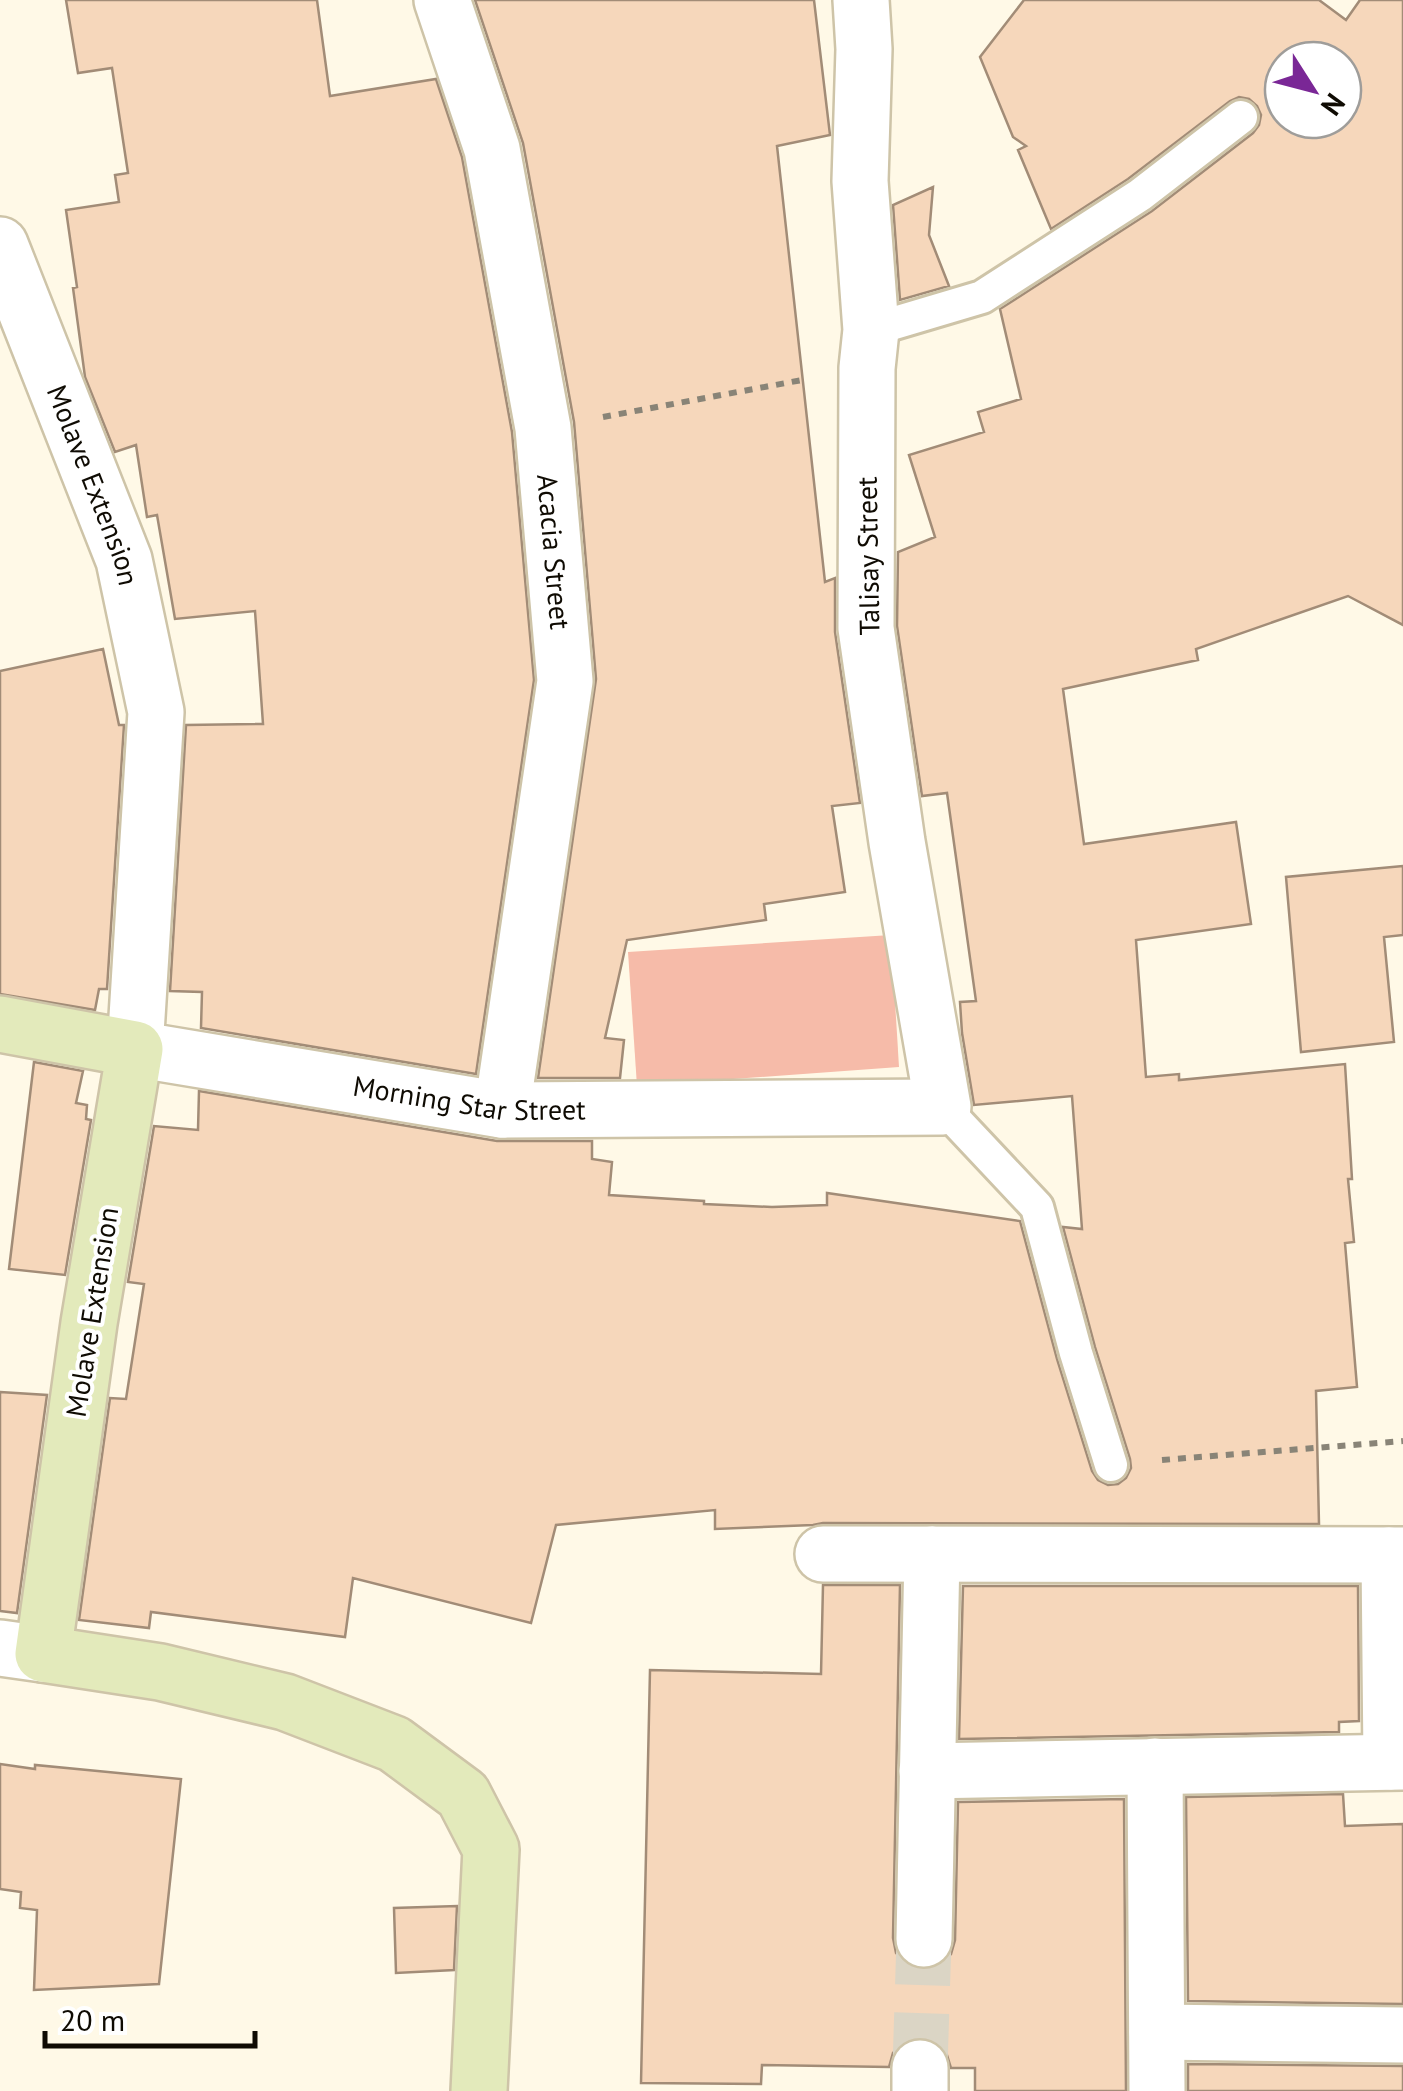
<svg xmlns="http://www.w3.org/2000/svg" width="1403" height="2091" font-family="'PT Sans',sans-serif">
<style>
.green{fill:#f6bba9}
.building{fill:#f6d7bb;stroke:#a28c77;stroke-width:2.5;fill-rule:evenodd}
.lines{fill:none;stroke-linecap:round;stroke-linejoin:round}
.street-tunnel{stroke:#dbd5c5;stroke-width:55;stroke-dasharray:55 28;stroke-linecap:butt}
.lane-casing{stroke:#cec4a8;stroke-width:38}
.street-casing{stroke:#cec4a8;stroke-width:60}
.secondary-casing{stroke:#cec4a8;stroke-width:60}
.path{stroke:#898477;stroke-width:6;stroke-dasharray:8 8;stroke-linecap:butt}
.lane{stroke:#fff;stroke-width:32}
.street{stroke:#fff;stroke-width:55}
.secondary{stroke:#e3eabb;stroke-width:55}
.labels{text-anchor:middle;stroke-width:8;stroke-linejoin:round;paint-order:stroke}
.street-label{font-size:28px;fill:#0f0b03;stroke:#fff}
</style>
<rect width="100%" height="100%" fill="#fff9e7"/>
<path class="green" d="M891,935L899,1067L637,1086L628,952Z"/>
<path class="building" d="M66,0H317L330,96L436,79L462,157L512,432L534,680L476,1074L201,1028L202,992L170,991L186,725L263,724L255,611L175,619L157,515L147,517L136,445L115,452L85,377L73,288L77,287L66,210L119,202L115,175L128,173L112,68L78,73Z
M475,0H814L830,135L777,146L825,582L835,578V632L860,803L832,806L845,892L764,904L766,920L627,940L605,1038L624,1040L620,1078H538L596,679L574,422L523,143Z
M1024,0H1319L1346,20L1360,0H1403V625L1348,596L1196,649L1198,660L1063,689L1084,844L1236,822L1251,924L1136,940L1146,1077L1179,1074V1080L1345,1064L1352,1179H1348L1354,1242L1345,1243L1357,1387L1316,1391L1319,1524L823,1523L813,1525L715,1529V1510L556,1525L531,1623L353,1578L345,1637L151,1612L149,1628L79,1620L110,1398L126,1399L144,1284L128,1282L154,1126L198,1130L199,1091L497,1141H592V1159L612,1162L609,1195L704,1201V1204L772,1207L827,1205V1193L1020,1221L1057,1359L1092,1471L1098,1480L1108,1485L1118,1484L1126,1478L1131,1468L1130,1459L1095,1347L1063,1227L1082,1229L1072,1096L974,1105L962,1033L960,1002L976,1001L947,793L922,796L897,626L898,552L935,537L909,455L984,432L978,412L1021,399L1000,309L1152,211L1253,133L1259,125L1261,115L1257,106L1249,99L1239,97L1230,101L1128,179L1051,229L1018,150L1026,146L1013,137L980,57ZM1283,60H1343V120H1283Z
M933,187L929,235L949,286L900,300L893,205Z
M103,649L119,725H124L107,989H99L95,1010L0,994V671Z
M1403,866V935L1384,937L1394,1042L1301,1052L1286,877Z
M34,1062L83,1071L76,1103L87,1105L86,1119L91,1120L65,1275L9,1269Z
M0,1392L47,1395L17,1613L0,1611Z
M823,1585H900L893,1938L896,1953L907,1965L922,1970L938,1967L951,1954L955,1940L958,1802L1124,1799L1126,2091H975V2068H951L946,2052L935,2041L921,2037L904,2042L893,2053L889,2067L762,2065L761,2084L641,2083L650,1670L821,1674Z
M963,1586H1358L1359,1721L1339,1722V1732L959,1739Z
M0,1764L35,1769V1765L181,1779L159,1984L34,1990L37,1910L20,1908L21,1892L0,1889Z
M1343,1794L1345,1826L1403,1824V2004L1188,2001L1186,1797Z
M457,1906L454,1970L396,1973L394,1908Z
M1188,2064L1403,2066V2091H1188Z"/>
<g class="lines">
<path class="street-tunnel" d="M920,2068L924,1939"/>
<g class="lane-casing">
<path id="lane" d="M871,330L982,297L1140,195L1241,117
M943,1107L1037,1207L1076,1353L1111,1465"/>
</g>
<g class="street-casing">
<g id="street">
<path id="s1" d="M442,0L492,149L543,428L565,681L502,1110"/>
<path id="s2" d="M0,245L124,560L156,712L135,1049L502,1110L943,1107L897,842L866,628L867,368L871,330L860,181L864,49L861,0"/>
<path d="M823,1554L1403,1555"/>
<path d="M1389,1555L1391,1762"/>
<path d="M0,1648L43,1654"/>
<path d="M1155,1766L1157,2091"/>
<path d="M927,1771L1403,1762"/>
<path d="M924,1939L932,1554"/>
<path d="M1157,2032L1403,2035"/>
<path d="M920,2091V2068"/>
</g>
</g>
<g class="secondary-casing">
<path id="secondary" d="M0,1024L135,1049L89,1323L43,1654L160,1672L285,1702L394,1744L463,1795L491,1849L479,2091"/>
</g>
<path class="path" d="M603,417L802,380
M1162,1460L1403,1441"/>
<use href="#lane" class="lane"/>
<use href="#street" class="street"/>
<use href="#secondary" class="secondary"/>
</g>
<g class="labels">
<g class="street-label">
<text dy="10" stroke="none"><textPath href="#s2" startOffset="258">Molave Extension</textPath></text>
<text dy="10" stroke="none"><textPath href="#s1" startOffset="565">Acacia Street</textPath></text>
<text transform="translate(868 556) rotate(-91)" y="10">Talisay Street</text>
<text dy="10" stroke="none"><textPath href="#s2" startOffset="1170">Morning Star Street</textPath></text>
<text transform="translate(92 1312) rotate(-81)" y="10">Molave Extension</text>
</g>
</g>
<g transform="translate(1313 90) rotate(126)"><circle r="48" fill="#ffffff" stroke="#9f9d9a" stroke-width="2.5"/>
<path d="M0-8L18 38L0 25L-18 38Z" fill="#7a2796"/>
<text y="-15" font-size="28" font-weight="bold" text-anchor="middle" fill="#0f0b03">N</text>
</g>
<path d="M45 2031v15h210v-15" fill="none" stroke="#0f0b03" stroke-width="5"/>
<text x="60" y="2031" font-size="30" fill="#0f0b03" stroke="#ffffff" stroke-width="8" paint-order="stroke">20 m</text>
</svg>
